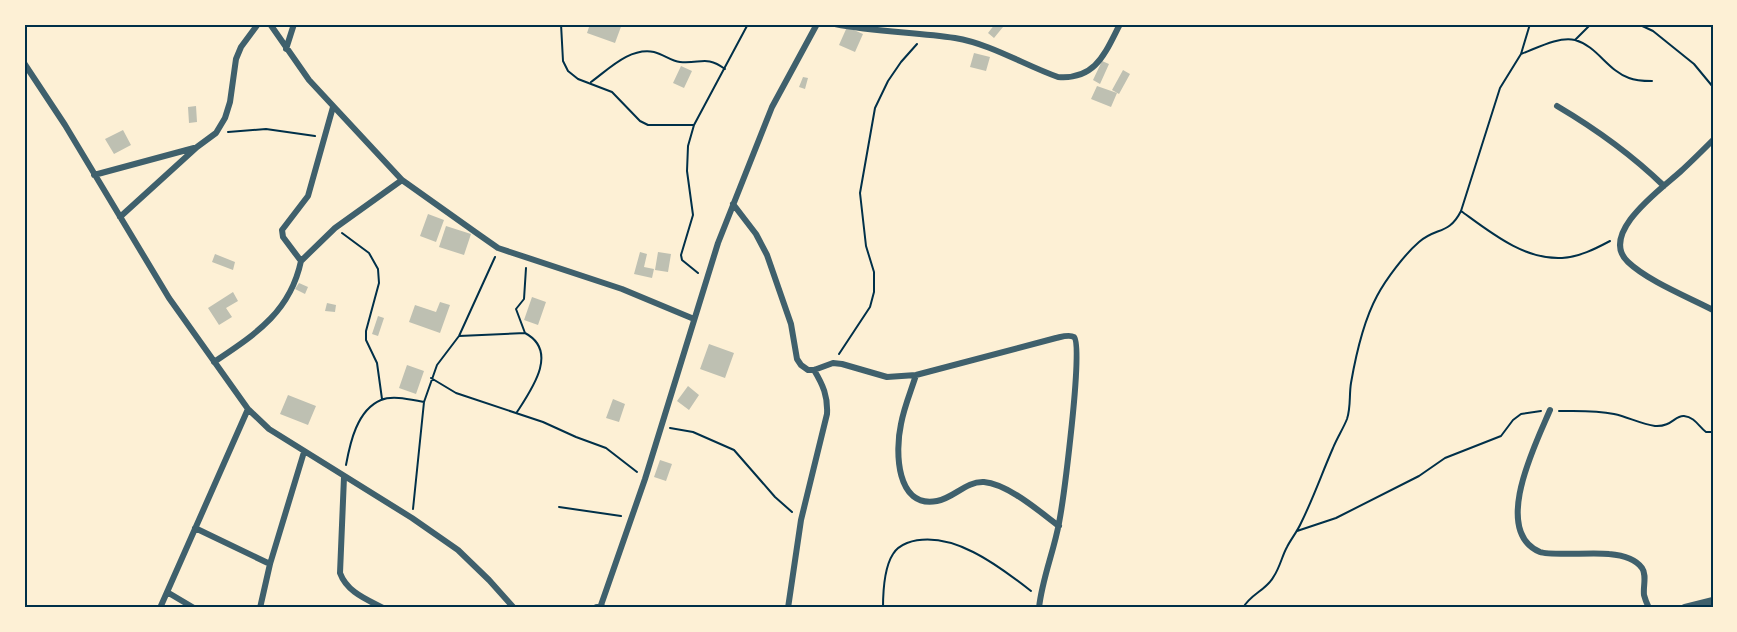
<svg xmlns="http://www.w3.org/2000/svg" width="1737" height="632" font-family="'Archivo Narrow',sans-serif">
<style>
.building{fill:#bec0b2}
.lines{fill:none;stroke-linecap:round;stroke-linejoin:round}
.path{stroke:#003049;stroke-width:2}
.minor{stroke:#3f606c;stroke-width:6}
.tertiary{stroke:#3f606c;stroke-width:8}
.neatline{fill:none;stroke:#003049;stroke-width:2}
</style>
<rect width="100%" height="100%" fill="#fdf0d5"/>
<path class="building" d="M590,24H622L615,43L587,33Z
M995,24L1003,27L994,38L988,33Z
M847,27L863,34L855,52L839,45Z
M974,53L990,57L986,71L970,67Z
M1102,61L1109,64L1100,84L1093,80Z
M681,66L692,71L684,88L673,83Z
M1123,70L1130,74L1119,94L1112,90Z
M803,77L808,78L805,89L799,87Z
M1097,86L1117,93L1111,107L1091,99Z
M196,106L197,122L189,123L188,107Z
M123,130L131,145L114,154L105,139Z
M428,214L444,220L436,242L420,236Z
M446,226L471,234L464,255L439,247Z
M640,252L647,254L644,267L654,269L652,278L634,274Z
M658,252L671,254L668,272L655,270Z
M215,254L235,262L233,270L212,262Z
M299,283L308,287L305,294L295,289Z
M233,292L238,301L226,308L232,317L219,325L208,308Z
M532,297L546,302L538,325L524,320Z
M440,302L450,305L440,333L409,322L415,305L436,312Z
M327,303L336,305L335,312L325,311Z
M378,316L384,318L378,336L372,334Z
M709,344L734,353L725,378L700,369Z
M407,365L424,371L416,394L399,388Z
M688,386L699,395L689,410L677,401Z
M288,395L316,406L308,425L280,414Z
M613,399L625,404L619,422L606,418Z
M660,460L672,464L666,481L654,477Z"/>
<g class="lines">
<path class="path" d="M561,24L563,61L568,71L578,79L612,92L640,121L648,125H693
M1638,24L1653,31L1694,64L1713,87
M1575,40L1591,24
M1521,54C1537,48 1559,36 1575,40C1597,46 1608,71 1629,78C1636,81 1644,81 1652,81
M591,82C609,69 630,47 654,52C663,54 671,61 680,62C701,64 706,55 725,69
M228,132L266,129L315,136
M1461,211C1490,232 1524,260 1562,258C1579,257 1595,249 1610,241
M342,233L369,253L378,269L379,283L366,331V340L377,363L382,399
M698,273L682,260L681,255L693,215L687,171L688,146L694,125L748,24
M459,336L525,333
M839,354L870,307L874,292V272L866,246L860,193L875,108L888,81L901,62L917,44
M431,378L456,393L543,422L576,437L606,448L637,472
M1559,411C1578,411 1595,410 1614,414C1628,417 1641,424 1655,426C1672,427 1675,415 1684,416C1695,417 1699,427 1706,432H1713
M517,412C532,389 559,351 525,333L516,309L524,299L526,268
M670,428L693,432L734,450L775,497L792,512
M346,465C350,443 357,410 381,400C393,395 412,400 424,402
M559,507L621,516
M413,509L424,402L437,365L459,336L495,257
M1297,531L1336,518L1419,476L1445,458L1501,436L1513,420L1521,414L1541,411
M883,608C883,592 884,568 893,554C896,549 902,545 907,543C950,528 999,566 1031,591
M1243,608C1250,594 1267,590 1274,576C1280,567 1282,556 1287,547C1291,539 1297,532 1301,523C1313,499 1322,473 1333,448C1337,438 1343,429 1347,419C1351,407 1349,395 1351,383C1356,354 1363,322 1377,296C1386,279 1405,254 1419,242C1436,227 1449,235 1461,211L1500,88L1521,54L1530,24"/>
<path class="minor" d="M270,24L309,80L402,180L478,234L498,248L622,289L694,319
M835,24C875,32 915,32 955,38C991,44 1024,65 1058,77C1096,80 1105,53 1120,24
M286,49L294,24
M24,63L65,125L169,298L248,409L269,429L412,518L458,550L489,580L514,608
M1557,106C1596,129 1631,154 1664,186
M1713,140C1702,151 1691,162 1680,172C1661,189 1598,234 1628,262C1648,281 1688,297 1713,310
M94,175L194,148
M733,204L756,234L767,255L791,324L797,359L801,365L808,370H814L833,363L842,364L887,377L916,375L1056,338C1061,337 1069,334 1074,337C1084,345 1063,502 1059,523C1054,551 1042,579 1039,608
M120,217L197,147L216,133L225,118L230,102L236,59L241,47L258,24
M301,261L335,228L402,180
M214,362C254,335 290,313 301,261L283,237L282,230L308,196L333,107
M916,375C911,391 904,407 901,424C895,451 896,509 937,501C954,498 966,481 984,482C1008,484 1040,512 1059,526
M1550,410C1536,443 1491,531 1540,552C1550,556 1594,552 1609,554C1620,555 1635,558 1642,568C1647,575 1643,586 1644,595C1645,599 1647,604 1649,608
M344,477L340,573C347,592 366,599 383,608
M195,528L270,564
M167,592L194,608
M160,608L248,409
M260,608L270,564L304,452
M600,608L645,479L718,243L772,107L817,24
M788,608L801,520L827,414C828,396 823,385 814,370"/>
<path class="tertiary" d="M597,608H602
M1685,608L1713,601"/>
</g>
<rect width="1737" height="632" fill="none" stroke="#fdf0d5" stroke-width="51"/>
<rect x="26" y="26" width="1686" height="580" class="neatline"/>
</svg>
